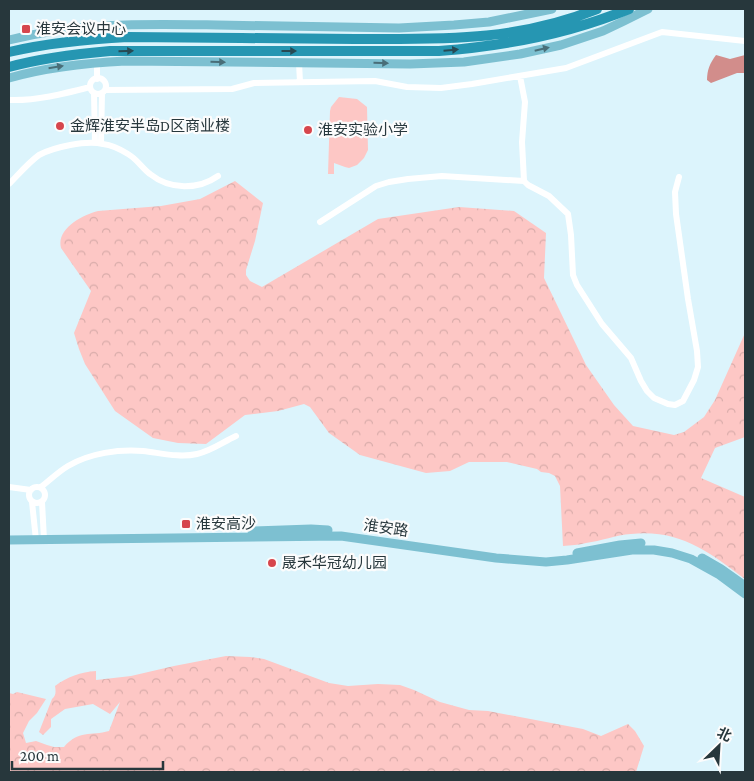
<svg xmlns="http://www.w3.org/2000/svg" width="754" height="781" font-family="'Crimson Pro','Noto Sans SC',serif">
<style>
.forest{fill:url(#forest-crowns)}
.pitch{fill:#fdc7c5}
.water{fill:#d28d8b}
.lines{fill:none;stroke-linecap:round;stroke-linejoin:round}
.minor{stroke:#fff;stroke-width:6}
.major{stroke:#7dc0d1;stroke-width:9}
.highway{stroke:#2696b2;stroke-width:10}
.oneway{fill:#496e78}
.oneway2{fill:#274a54}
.poi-dot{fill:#d6464d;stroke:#fcfcfc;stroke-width:2}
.labels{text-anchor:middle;stroke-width:4.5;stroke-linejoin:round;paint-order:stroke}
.poi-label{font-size:15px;fill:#27373c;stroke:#fcfcfc;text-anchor:start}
.street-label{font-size:15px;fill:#27373c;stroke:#fcfcfc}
</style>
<defs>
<pattern id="forest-crowns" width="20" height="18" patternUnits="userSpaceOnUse" patternTransform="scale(1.25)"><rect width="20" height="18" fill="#fdc7c5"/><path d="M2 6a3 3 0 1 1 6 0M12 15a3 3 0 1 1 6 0" fill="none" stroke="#d9acaa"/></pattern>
</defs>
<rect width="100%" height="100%" fill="#dcf4fc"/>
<path class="forest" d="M235,181L263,203L255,241L246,270V275L250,281L262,287L378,219L459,207L514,211L546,233L544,278L586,365L614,405L633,426L674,435L684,432L704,417L715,400L745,333V437L715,448L701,478L745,497V579C709,552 680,529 631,534C616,535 601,541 586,543C579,545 571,545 563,546L560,486L555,476L549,473L541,472L537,469L507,462H469L450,471L426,473L360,455L329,433L310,407L304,404L278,411L245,415L206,444L178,443L153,438L115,411L85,364L79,349L74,333L91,291L61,248C56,229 82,215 98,211L161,206L200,199Z
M226,656L250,657L264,659L329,683L348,686L378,684L400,685L414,690L440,702L469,710L488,711L583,729L601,736L628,724L635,731L644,746L636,772H9V693L13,694L17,692L46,699L37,713L29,721L23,733L26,743L36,741L47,745L54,747H64C78,730 91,736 109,731L120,702L110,714L93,704L65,709L51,719V727L43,735L39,732L52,699C56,696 56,692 55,686C67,677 81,672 96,671V680L131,676L174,666Z"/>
<path class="pitch" d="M339,97L357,99L367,107L368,150L364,158L357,165L349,168L345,167L334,163V174H328L330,111L331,107Z"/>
<path class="water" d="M716,55L730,59L745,55V73H737L711,83L707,80C707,70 710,63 716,55Z"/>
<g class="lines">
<path class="minor" d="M97,62V79
M299,63L300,82
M520,76L525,102L522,142L524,181
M90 86a8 8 0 1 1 16 0a8 8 0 1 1-16 0Z
M105,90L232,89L254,83L375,81L407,87L441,88L472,84L566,68L662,32L745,41
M94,93L95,143
M9,100C36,101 63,94 90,87
M101,143L102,93
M9,184C18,175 28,163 39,155C54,147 86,140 103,144C111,145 120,149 128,154C137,159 142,168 150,174C170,190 198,190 218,176
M320,222L376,186L389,182L408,179L442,176L524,181L528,185L549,196L568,214L571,235L573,275L577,285L602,324L631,358L641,381L647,391L654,398L668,404L675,405L683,401L694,380L698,367L697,351L688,299L676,214L675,192L679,177
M29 495a8 8 0 1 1 16 0a8 8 0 1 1-16 0Z
M9,487L31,490
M41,487C50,480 58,472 68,466C90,453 119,449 143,451C161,453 180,458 197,454C211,451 223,442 236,436
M32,502L36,540
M42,502L44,540"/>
<path class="major" d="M9,40C78,22 146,24 217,25C277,26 338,27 399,28L454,25L489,22L552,9
M9,78C47,67 86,63 126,61L410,64L464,62L520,54L561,45L603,31L624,21L648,9
M252,531L311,529L328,530
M9,540L341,536L496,558L546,562L567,560L632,550H654L672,553L691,559L718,574L745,594
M577,553L620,545L641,543
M702,558L721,569L745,586"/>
<path class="highway" d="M9,52C48,43 87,39 128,37C204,37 279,39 355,39C440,39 516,42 597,9
M9,67C42,58 75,54 110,51H439C505,46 568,34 629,9"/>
</g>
<defs><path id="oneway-solid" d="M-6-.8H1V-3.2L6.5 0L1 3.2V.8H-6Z" transform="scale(1.25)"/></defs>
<g class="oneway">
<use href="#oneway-solid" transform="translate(542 49) rotate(-13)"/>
<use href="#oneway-solid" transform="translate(218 62) rotate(1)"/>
<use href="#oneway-solid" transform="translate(381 63) rotate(1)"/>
<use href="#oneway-solid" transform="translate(56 67) rotate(-9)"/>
</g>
<g class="oneway2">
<use href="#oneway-solid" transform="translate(451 50) rotate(-5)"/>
<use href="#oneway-solid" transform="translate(126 51) rotate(-2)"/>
<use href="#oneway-solid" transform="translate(289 51)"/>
</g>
<g class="poi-dot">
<rect x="21" y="24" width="10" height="10" rx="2.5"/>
<circle cx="60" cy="126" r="5"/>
<circle cx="308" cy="130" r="5"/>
<rect x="181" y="519" width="10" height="10" rx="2.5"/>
<circle cx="272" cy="563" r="5"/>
</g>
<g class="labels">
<g class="poi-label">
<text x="36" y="34">淮安会议中心</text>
<text x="70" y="131">金辉淮安半岛D区商业楼</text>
<text x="318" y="135">淮安实验小学</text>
<text x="196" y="529">淮安高沙</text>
<text x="282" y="568">晟禾华冠幼儿园</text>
</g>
<g class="street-label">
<text transform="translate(386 528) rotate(8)" y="5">淮安路</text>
</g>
</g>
<rect width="754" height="781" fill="none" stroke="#27373c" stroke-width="20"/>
<g transform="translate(719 746) rotate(25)" stroke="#fcfcfc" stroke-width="4" paint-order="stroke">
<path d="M0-4L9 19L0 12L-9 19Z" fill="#27373c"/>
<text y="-8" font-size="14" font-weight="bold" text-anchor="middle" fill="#27373c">北</text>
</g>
<path d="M12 761v8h151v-8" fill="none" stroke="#27373c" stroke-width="2.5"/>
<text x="20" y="761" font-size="15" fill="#27373c" stroke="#fcfcfc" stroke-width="4" paint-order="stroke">200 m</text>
</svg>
